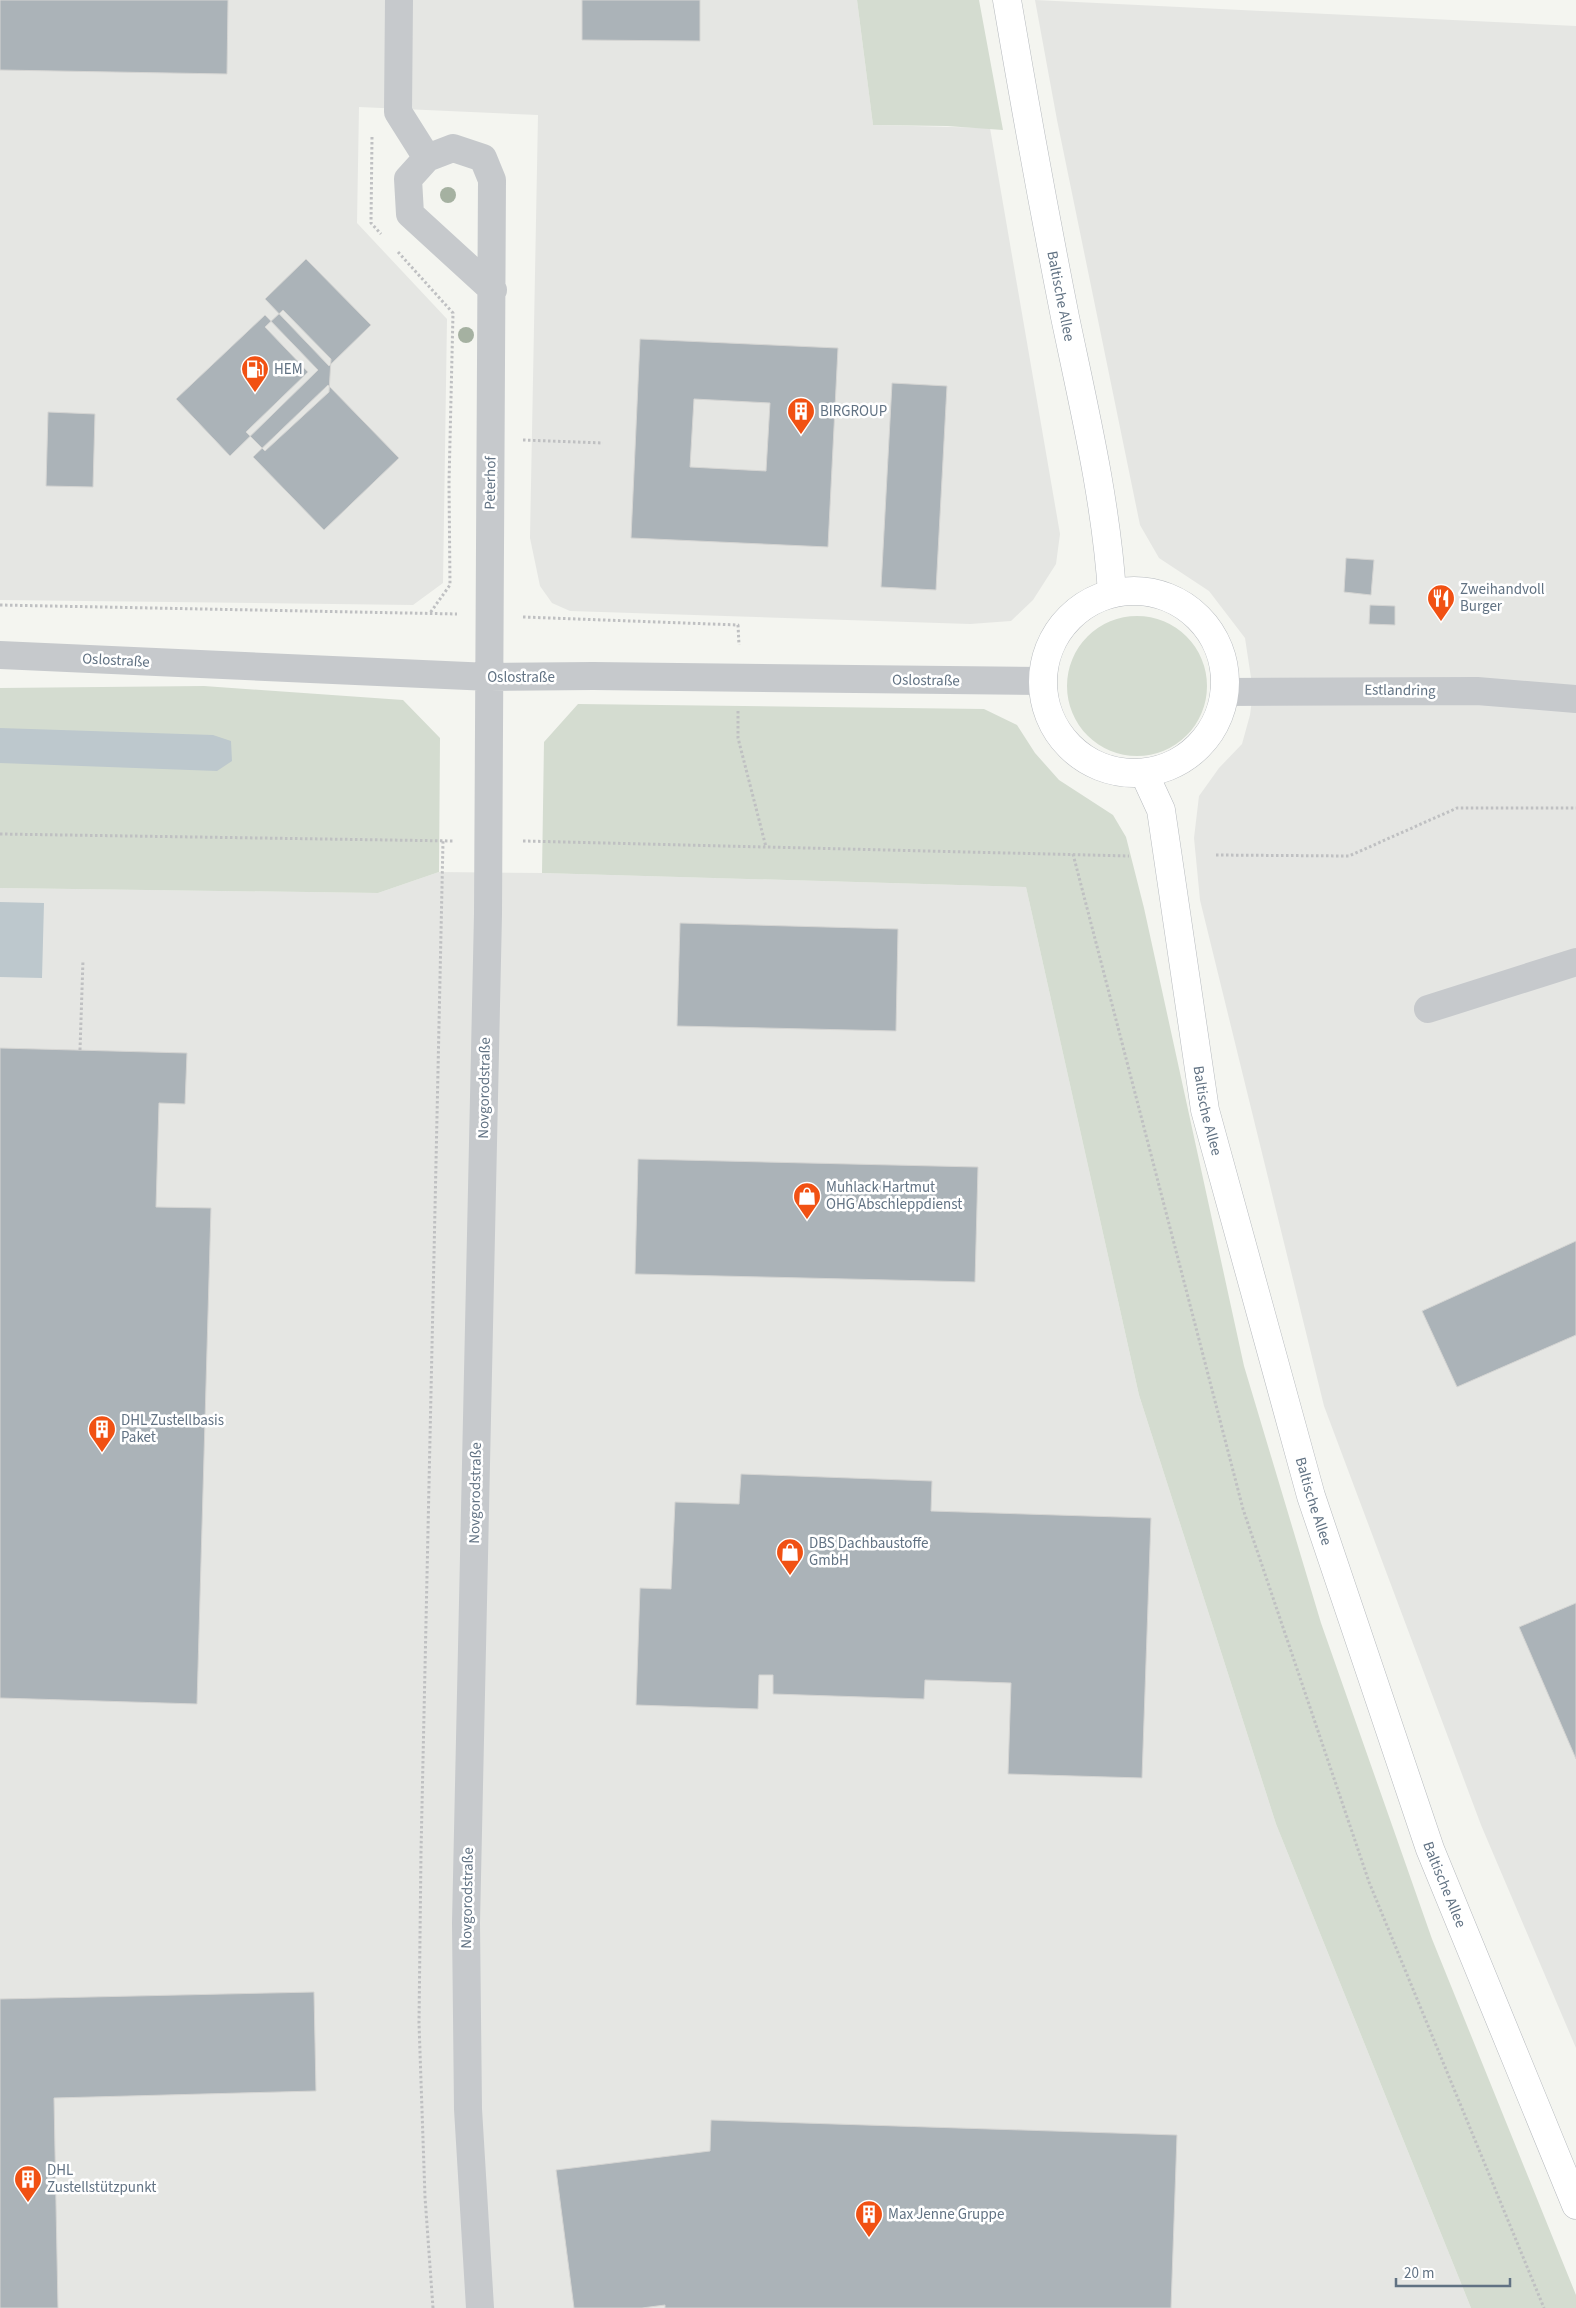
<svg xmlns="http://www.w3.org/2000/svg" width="1576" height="2308" font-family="'Source Sans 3',sans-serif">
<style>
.built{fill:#e5e6e3}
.green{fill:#d4dcd0}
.water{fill:#bdc8cd}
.building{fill:#abb3b8;stroke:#d5d5d3;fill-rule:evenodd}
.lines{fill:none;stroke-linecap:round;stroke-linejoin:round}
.major-casing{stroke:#b6babe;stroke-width:29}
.path{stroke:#bfc0c2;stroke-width:3;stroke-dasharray:2.5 2.5;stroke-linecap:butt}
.minor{stroke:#c6c9cc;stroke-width:28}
.major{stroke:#fff;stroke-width:28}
.tree{fill:#a5b1a1}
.labels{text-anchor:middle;stroke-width:5;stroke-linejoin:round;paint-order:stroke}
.street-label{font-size:15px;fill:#617283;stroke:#fff}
.poi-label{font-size:15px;fill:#617283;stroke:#fff;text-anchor:start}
</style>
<rect width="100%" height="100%" fill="#f4f5f0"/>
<path class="built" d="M0,0H857L873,125L990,128L1060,534L1056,564L1033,600L1011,621L970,624L570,611L552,603L540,586L530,538L538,115L359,107L357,223L447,319L443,583L413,605L0,600Z
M1035,0L1576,26V2048L1481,1825L1324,1406L1200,900L1194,838L1199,796L1219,768L1242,744L1250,715L1253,691L1245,638L1209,591L1159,558L1140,525L1057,120Z
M439,872L542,873L1026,887L1139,1395L1276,1824L1471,2308H0V888L378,893Z"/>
<path class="green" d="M857,0H979L1003,130L947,126L873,125Z
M1067 686a70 70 0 1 1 140 0a70 70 0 1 1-140 0Z
M204,686L403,700L440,738L439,872L378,893L0,888V688Z
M578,704L984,709L1017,725L1035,753L1059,780L1113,815L1126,837L1144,908L1244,1366L1321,1623L1432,1939L1576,2295V2308H1471L1276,1824L1139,1395L1026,887L542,873L544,742Z"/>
<path class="water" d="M0,728L213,735L231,741L232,761L217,771L0,763Z
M0,902L44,903L42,978L0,977Z"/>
<path class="building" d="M0,0H228L227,74L0,70Z
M582,0H700V41L582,40Z
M306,259L371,325L329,366L265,299Z
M283,310L331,359L329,392L265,451L246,432L308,372L265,327Z
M265,315L318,370L230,456L176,399Z
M640,339L838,348L828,547L631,538ZM694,399L770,403L766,471L690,467Z
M892,383L947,386L936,590L881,587Z
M328,385L399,458L324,530L253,457Z
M48,412L95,414L93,487L46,486Z
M1346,558L1374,560L1371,595L1344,592Z
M1370,605L1395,606V625L1369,624Z
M680,923L898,929L896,1031L677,1026Z
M0,1048L187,1053L185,1104L159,1103L156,1207L211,1208L197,1704L0,1698Z
M638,1159L978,1167L975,1282L635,1274Z
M1576,1241V1335L1457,1387L1422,1311Z
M741,1474L932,1481L931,1511L1151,1518L1142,1778L1008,1774L1011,1683L925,1680L924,1699L773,1694V1675H759L758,1709L636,1705L640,1588L671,1589L675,1502L739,1504Z
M1576,1603V1759L1519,1627Z
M314,1992L316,2091L54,2098L58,2308H0V1999Z
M711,2120L1177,2135L1171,2308H665V2305L642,2308H574L556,2170L710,2151Z"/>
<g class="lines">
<g class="major-casing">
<g id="major">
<path id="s1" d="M1007,0C1025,106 1044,211 1065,317C1084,408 1106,500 1112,593"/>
<circle cx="1134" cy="682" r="91"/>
<path id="s2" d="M1144,773L1161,810L1205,1110L1311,1496L1430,1849L1576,2205"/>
</g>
</g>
<path class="path" d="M372,137L371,223L381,234
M398,252L453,313L449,483L450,585L430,613
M523,440L603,443
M0,605L457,614
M523,617L738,625L739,645
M738,711V738L766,847
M0,834L454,841
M523,841L1129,856
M1073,854L1243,1509L1369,1882L1544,2308
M1216,855L1349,856L1457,808H1576
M80,1050L83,960
M433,2308L425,2197L419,2023L421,1852L443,841"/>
<path class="minor" d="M399,0L398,112L427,158
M0,655L490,677L593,676L1042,681
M1224,692L1477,691L1576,699
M1428,1009L1576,962
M480,2308L468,2109L466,1923L488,914L492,180L483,158L453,148L427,158L408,179L410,214L493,290"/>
<use href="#major" class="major"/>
</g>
<g class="tree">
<circle cx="448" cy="195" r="8"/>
<circle cx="466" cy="335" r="8"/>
</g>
<defs>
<g id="fuel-pin" transform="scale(1.4375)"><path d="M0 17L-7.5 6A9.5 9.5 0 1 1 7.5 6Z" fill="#f15113" stroke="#fff"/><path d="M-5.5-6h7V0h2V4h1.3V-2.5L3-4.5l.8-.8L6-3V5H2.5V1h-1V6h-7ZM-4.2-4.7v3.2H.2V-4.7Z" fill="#fff"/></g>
<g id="building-pin" transform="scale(1.4375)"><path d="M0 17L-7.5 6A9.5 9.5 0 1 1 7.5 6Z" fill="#f15113" stroke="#fff"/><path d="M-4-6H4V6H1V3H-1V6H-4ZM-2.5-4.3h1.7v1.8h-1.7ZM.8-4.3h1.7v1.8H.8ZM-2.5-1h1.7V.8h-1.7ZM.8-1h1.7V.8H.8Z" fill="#fff"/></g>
<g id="restaurant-pin" transform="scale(1.4375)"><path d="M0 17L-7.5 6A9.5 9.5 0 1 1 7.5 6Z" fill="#f15113" stroke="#fff"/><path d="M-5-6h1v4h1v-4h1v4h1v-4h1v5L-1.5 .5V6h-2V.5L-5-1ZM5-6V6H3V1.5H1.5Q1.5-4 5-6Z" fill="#fff"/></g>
<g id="shop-pin" transform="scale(1.4375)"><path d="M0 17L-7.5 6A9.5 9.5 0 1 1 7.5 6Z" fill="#f15113" stroke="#fff"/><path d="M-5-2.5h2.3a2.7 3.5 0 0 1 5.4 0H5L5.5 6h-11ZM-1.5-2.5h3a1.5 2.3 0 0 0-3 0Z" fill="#fff"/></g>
</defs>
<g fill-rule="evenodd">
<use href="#fuel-pin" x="255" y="369"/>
<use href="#building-pin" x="801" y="411"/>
<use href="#restaurant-pin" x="1441" y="598"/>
<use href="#shop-pin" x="807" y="1196"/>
<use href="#building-pin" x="102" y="1429"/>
<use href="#shop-pin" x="790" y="1552"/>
<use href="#building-pin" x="28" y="2179"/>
<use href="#building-pin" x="869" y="2214"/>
</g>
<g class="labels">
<g class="street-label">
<text dy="5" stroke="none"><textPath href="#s1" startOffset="301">Baltische Allee</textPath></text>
<text transform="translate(490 483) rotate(-89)" y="5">Peterhof</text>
<text transform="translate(116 660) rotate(3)" y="5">Oslostraße</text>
<text x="521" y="682">Oslostraße</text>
<text transform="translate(926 680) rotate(1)" y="5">Oslostraße</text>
<text transform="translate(1400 690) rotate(1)" y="5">Estlandring</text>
<text transform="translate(484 1088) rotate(-89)" y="5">Novgorodstraße</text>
<text dy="5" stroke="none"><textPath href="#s2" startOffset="345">Baltische Allee</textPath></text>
<text transform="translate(475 1493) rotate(-89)" y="5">Novgorodstraße</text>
<text dy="5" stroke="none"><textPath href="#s2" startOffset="750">Baltische Allee</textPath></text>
<text dy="5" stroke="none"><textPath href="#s2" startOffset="1155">Baltische Allee</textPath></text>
<text transform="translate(467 1898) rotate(-89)" y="5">Novgorodstraße</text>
</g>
<g class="poi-label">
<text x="274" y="374">HEM</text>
<text x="820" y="416">BIRGROUP</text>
<text x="1460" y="594">Zweihandvoll<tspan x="1460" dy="17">Burger</tspan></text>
<text x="826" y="1192">Muhlack Hartmut<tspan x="826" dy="17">OHG Abschleppdienst</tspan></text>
<text x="121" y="1425">DHL Zustellbasis<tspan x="121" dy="17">Paket</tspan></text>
<text x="809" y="1548">DBS Dachbaustoffe<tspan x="809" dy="17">GmbH</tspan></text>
<text x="47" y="2175">DHL<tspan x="47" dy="17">Zustellstützpunkt</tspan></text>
<text x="888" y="2219">Max Jenne Gruppe</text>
</g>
</g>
<path d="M1396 2278v8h114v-8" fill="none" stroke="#617283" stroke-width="2.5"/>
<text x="1404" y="2278" font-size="15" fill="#617283" stroke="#ffffff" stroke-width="4" paint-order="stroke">20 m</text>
</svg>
